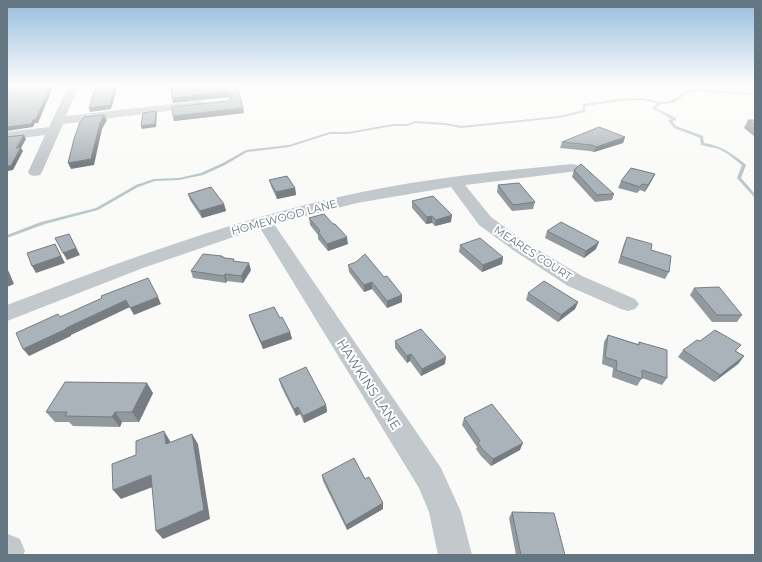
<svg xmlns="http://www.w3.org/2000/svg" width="762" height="562" font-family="Montserrat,sans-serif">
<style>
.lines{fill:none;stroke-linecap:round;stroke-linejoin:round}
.stream{fill:#bbc7cb;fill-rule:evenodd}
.minor{fill:#c3c8cc;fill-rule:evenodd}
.wall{fill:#929a9f}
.shaded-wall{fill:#777d82}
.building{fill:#aab3b9;stroke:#777d82}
.labels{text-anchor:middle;stroke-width:4;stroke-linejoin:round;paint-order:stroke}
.street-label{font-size:11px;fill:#657683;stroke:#fff}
.near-street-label{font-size:13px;fill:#657683;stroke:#fff}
</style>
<rect width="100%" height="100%" fill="#fafaf8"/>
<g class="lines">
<path class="stream" d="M697,89L755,93V95L697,91L688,93L673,103L661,104L655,108L676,118V120L672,121L676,126L703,136L704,143C722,146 731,153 745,164L746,165L741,178L755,194V197H754L737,178L742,165L728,154L719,149L701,145L700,138L674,128L668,120L672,119L652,108L658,103L643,100L620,101L585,106V112L559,118L461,128L446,125L415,123L408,126H393L348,134H330L289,147L247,152L225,165L203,175L179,180L155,181L138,187L98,210L45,224L7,238V235L41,222L96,208L136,185L154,179L179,178L201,173L223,163L246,150L289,145L330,132H348L393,124H408L415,121L446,123L461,126L559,116L583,110V104L620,99L643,98L660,102L671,101L686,91Z"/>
<path class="minor" d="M69,85H79L66,116L200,101L204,102L206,104L204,106L200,107L63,124L42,172L40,175L35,176L30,175L28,172L45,135L7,140V132L49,127Z
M572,164L577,165L579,168L577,171L465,185L491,217L525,242L582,276L635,299L639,304L635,309L628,311L621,309L568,286L513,250L479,225L451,187L357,203L274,224L441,468L461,512L472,555H438L429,512L419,488L260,228L143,268L7,321V305C122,261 237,218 357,193C428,178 500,171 572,164Z
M8,534L20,539L25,551L23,555H7Z"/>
</g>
<path class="wall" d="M237,85L244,113L174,121L173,116L227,101L231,98L228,97L173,103L203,87Z
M748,120H755V137L744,128Z
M625,137L623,143L594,152L590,151L560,148L562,142Z
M574,170L614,194L612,200L595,202L572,177Z
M655,174L652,180L645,192L640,190L637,193L618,188L621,181Z
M269,180L295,188L296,195L277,199L271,186Z
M498,185L535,202L533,209L512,211L497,192Z
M188,194L224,204L226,211L202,218L190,200Z
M412,201L451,222L435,226L432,223L426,224L412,208Z
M309,218L348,244L328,251L318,239V235L310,225Z
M547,231L596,249L584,258L545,238Z
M627,237L669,272L665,279L618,263L624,244Z
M460,245L503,257L502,264L482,272L459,252Z
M222,257L251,270L243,283L227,281L226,283L193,278L191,271Z
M348,265L384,277L402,295V302L387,308L372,289L364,292L349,272Z
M694,288L742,315L737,322H712L690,295Z
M528,293L578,302L575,309L558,322L526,300Z
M249,315L280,318L290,332L292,339L263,349L251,322Z
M608,335L638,344L639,342L667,378L662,385L642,378L637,386L612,377L613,368L602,364L604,342Z
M395,341L445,364L421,376L410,361L407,363L395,348Z
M700,341L741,345L736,351L744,356L738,364L714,382L678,357L683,350Z
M279,379L326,405L327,412L304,423L300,414L296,416L281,386Z
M153,393L139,422H122L120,427L73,426L69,422H55L46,412Z
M464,418L520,450L491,466L481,456L476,449L477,447L462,425Z
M322,475L365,479L383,503V509L347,530L323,481Z
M512,512L565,555H516L509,518Z"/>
<path class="shaded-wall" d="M51,85H54L38,123H35L33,127L7,131V127Z
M116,85H118L111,109L90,112L89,108Z
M227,92L228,97L173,103L172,98Z
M243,108L244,113L174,121L173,116Z
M156,111L157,114L156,127L142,129L141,126Z
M104,115L107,120L102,129L94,165L71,169L68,163L100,123Z
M24,135L26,139L21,148L23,151L13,170L8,171L7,173V166Z
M625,137L623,143L594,152L596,147Z
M655,174L652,180L645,192L648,185Z
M295,188L296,195L277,199L276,192Z
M224,204L226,211L202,218L200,211Z
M452,215L451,222L435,226L436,220Z
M432,216V223L426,224L427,217Z
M69,234L80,255L67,260L63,253Z
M347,237L348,244L328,251L327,244Z
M599,242L596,249L584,258L586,251Z
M55,244L65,263L36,273L32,266Z
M503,257L502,264L482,272L483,265Z
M249,263L251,270L243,283L241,276Z
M7,269L9,272L14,284L7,287Z
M225,274L227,281L226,283L224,276Z
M372,282V289L364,292V285Z
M402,295V302L387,308V301Z
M158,297L161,304L134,315L130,308Z
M126,300L130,307L71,335V336L29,356L23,349L66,328Z
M578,302L575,309L558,322L561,315Z
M290,332L292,339L263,349L261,342Z
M411,354L410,361L407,363V356Z
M744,356L738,364L714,382L720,375Z
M446,357L445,364L421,376L422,369Z
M147,383L153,393L139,422L132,412Z
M326,405L327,412L304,423L303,416Z
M298,407L300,414L296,416L294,409Z
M115,412L122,422L120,427L112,417Z
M164,431L170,441L172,454L166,444Z
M192,434L198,444L210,519L163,539L156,531Z
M523,443L520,450L491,466L493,459Z
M151,475L158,485L121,499L113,490Z
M383,503V509L347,530L346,525Z"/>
<path class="building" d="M7,85H51L36,119L33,120L31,124L7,127Z
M96,85H116L110,105L89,108Z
M185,85H203V87L214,85H237L243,108L173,116L172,107L227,101L234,96L227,92L172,98L171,86Z
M156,111L155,124L141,126L143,113Z
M104,115L100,123L91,159L68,163L74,139L80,122L84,117Z
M748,120H755V125Z
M599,127L625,137L596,147L592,145L562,142Z
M24,135L16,148L21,147L11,166H7V137Z
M581,164L614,194L597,195L574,170Z
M631,168L655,174L648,185L642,184L640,187L621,181Z
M287,176L295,188L276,192L269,180Z
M519,183L535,202L513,205L498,185Z
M211,187L224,204L200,211L188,194Z
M433,196L452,215L436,220L432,216L427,217L412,201Z
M324,214L333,224H335L347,237L327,244L318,232L320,231L309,218Z
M561,222L599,242L586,251L547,231Z
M69,234L76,248L63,253L55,238Z
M627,237L652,244L651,250L671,256L669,272L621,256Z
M480,238L503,257L483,265L460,245Z
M55,244L61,256L32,266L27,253Z
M203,254L222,256L221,257H224V258L234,259L233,261L249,263L241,276L225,274L224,276L191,271Z
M365,254L384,277L387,276L402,295L387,301L372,282L364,285L348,265L356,262Z
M148,278L158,297L130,308L126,300L66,328V329L23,349L16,333L58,314L60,317L102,298L101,296Z
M544,281L578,302L561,315L528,293Z
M719,287L742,315H717L694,288Z
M274,307L280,318L282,317L290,332L261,342L249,315Z
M421,329L446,357L422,369L411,354L407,356L395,341Z
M715,330L741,345L735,351L744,356L720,375L683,350L697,340L700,341Z
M608,335L639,345V342L667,350V378L642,370V379L616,370L617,361L605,357Z
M306,367L326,405L303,416L298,407L294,409L279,379Z
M65,382L147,383L132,412H115L112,417L65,416L67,412H46Z
M492,404L523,443L493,459L483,450L478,443L480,441L464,418Z
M164,431L166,444L192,434L204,510L156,531L151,475L113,490L112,464L136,455V441Z
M354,458L365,479L369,477L383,503L346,525L322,475Z
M512,512L554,513L565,555H521Z"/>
<linearGradient id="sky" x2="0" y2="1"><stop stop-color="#96bcdc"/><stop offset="0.52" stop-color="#fdfdfc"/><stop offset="1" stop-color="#fdfdfc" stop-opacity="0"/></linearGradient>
<rect width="762" height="164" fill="url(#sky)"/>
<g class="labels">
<g class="street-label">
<text transform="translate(284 217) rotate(-15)" y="4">HOMEWOOD LANE</text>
<text transform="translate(533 253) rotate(33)" y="4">MEARES COURT</text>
</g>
<g class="near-street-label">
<text transform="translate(369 384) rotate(57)" y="5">HAWKINS LANE</text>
</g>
</g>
<rect width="762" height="562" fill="none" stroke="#657683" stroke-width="16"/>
</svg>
